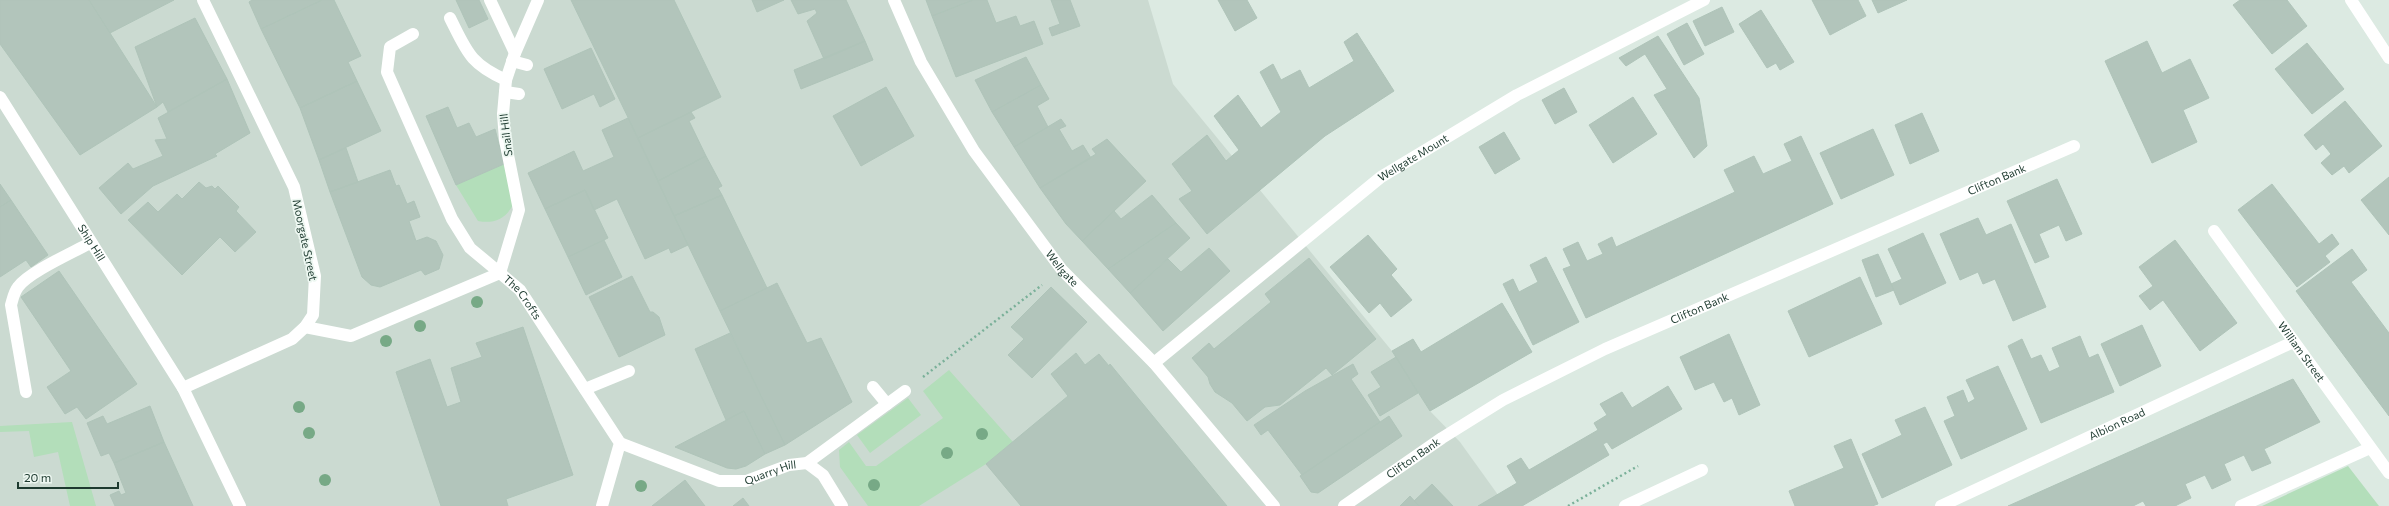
<svg xmlns="http://www.w3.org/2000/svg" width="2389" height="506" font-family="Commissioner,sans-serif">
<style>
.built{fill:#cbdad1}
.green{fill:#b3deba}
.building{fill:#b2c5bb;stroke:#afc4b9}
.lines{fill:none;stroke-linecap:round;stroke-linejoin:round}
.path{stroke:#7ab099;stroke-width:2.5;stroke-dasharray:2 3;stroke-linecap:butt}
.minor{stroke:#fff;stroke-width:12}
.tree{fill:#77a986}
.labels{text-anchor:middle;stroke-width:3.5;stroke-linejoin:round;paint-order:stroke}
.street-label{font-size:11px;fill:#1d3a2f;stroke:#edf7f1}
</style>
<rect width="100%" height="100%" fill="#dceae2"/>
<path class="built" d="M0,0H1148L1173,84L1392,351L1430,411L1460,442L1506,506H0Z"/>
<path class="green" d="M504,164L513,205C505,219 494,224 478,221L456,185Z
M949,370L1013,442L986,464L919,506H868L840,467L839,450L849,442L866,466H876L943,418L923,391Z
M908,398L921,415L870,453L857,435Z
M72,422L96,506H70L58,452L34,457L29,431L0,432V426Z
M2348,466L2379,506H2262Z"/>
<path class="building" d="M0,0H89L157,107L80,155L0,44Z
M89,0H174L110,33Z
M252,0H322L261,29L249,2Z
M322,0H334L361,56L348,62L357,81L300,108L261,29Z
M456,0H479L488,19L469,28Z
M571,0H674L721,97L638,138Z
M752,0H784L757,12Z
M791,0H846L865,41L824,59L807,21L817,13L815,9L798,14Z
M926,0H973L932,16Z
M973,0H987L996,23L1016,16L1020,26L1034,21L1043,44L956,77L932,16Z
M1051,0H1070L1080,26L1052,36L1049,28L1060,24Z
M1218,0H1247L1257,18L1235,31Z
M1812,0H1858L1866,16L1830,35Z
M1872,0H1907L1878,13Z
M2240,0H2287L2307,26L2272,54L2233,5Z
M1722,7L1734,32L1705,46L1693,21Z
M1761,10L1794,62L1780,70L1776,63L1767,68L1739,24Z
M195,18L227,79L168,112L163,102L157,107L135,47Z
M1687,23L1704,54L1684,65L1667,34Z
M1357,33L1394,91L1325,136L1207,234L1179,199L1192,191L1172,164L1207,135L1226,161L1239,150L1214,116L1238,95L1261,128L1281,112L1260,72L1273,64L1281,80L1300,70L1309,88L1354,61L1344,42Z
M1658,36L1699,98L1707,146L1694,158L1654,95L1667,89L1645,54L1626,66L1619,58Z
M865,41L873,60L801,89L794,70Z
M2147,41L2162,73L2190,59L2209,98L2183,110L2197,142L2152,163L2105,61Z
M2307,43L2344,89L2312,114L2275,69Z
M591,48L615,99L600,107L594,94L562,109L544,69Z
M1026,57L1041,85L992,112L975,80Z
M227,79L250,133L215,154L217,156L153,186L121,214L99,188L128,163L133,169L163,156L155,140L167,139L158,118Z
M357,81L381,131L319,160L300,108Z
M1041,85L1049,99L1037,106L1048,127L1014,147L992,112Z
M886,87L914,136L861,166L833,116Z
M1564,88L1577,112L1555,124L1542,100Z
M1633,97L1657,134L1613,163L1589,125Z
M2345,101L2382,146L2349,173L2344,166L2332,175L2321,163L2331,154L2323,144L2316,150L2304,135Z
M448,107L457,128L469,123L476,137L495,129L504,164L456,185L426,116Z
M691,112L695,118L689,121L706,156L658,181L638,138Z
M1922,113L1939,151L1910,164L1895,125Z
M628,118L688,245L671,253L669,248L645,259L617,199L594,210L585,190L545,209L528,173L574,151L583,171L614,157L602,130Z
M1061,119L1066,126L1059,129L1072,151L1083,145L1091,158L1040,188L1014,147Z
M1873,129L1894,175L1841,199L1820,153Z
M1504,132L1520,159L1495,174L1479,147Z
M1801,136L1833,204L1586,318L1563,269L1571,266L1563,249L1578,242L1587,261L1603,254L1598,244L1612,237L1616,247L1735,192L1724,170L1754,156L1763,174L1792,161L1784,144Z
M1107,139L1146,181L1082,241L1066,224L1040,188L1096,154L1092,149Z
M346,148L358,182L330,192L319,160Z
M706,156L722,186L718,188L722,195L674,216L658,181Z
M390,170L396,186L399,185L407,204L414,201L420,217L409,221L416,241L427,237L436,241L443,255L439,269L425,275L421,270L380,287L371,285L362,277L330,192Z
M2389,177V235L2361,200Z
M2057,179L2082,234L2066,241L2059,225L2039,234L2049,257L2035,263L2007,201Z
M199,182L206,188L212,186L215,189L218,186L239,207L236,211L256,232L235,252L220,237L182,275L128,220L148,202L158,212L177,194L182,199Z
M0,184L11,200L0,207Z
M2272,184L2319,244L2332,234L2339,244L2325,256L2330,262L2297,287L2238,210Z
M585,190L608,238L568,257L545,209Z
M722,195L767,288L720,311L674,216Z
M1152,195L1176,223L1108,269L1082,241L1114,211L1121,219Z
M11,200L48,255L31,267L26,260L0,277V207Z
M1978,218L1986,235L2011,224L2046,307L2013,321L1995,279L1983,284L1978,272L1960,280L1940,234Z
M1176,223L1190,238L1130,293L1108,269Z
M1923,233L1946,283L1900,305L1891,284L1902,279L1888,249Z
M1368,235L1397,269L1391,275L1412,300L1391,317L1380,303L1369,313L1330,267Z
M604,240L622,277L586,295L568,257Z
M2175,240L2237,323L2200,351L2163,300L2150,310L2139,296L2153,286L2139,267Z
M1209,248L1230,271L1163,331L1130,293L1168,259L1181,272Z
M2352,249L2367,270L2351,282L2389,333V416L2296,291Z
M1878,254L1894,290L1876,297L1862,260Z
M1546,257L1579,322L1533,345L1503,284L1513,279L1519,292L1538,282L1530,265Z
M1309,258L1376,339L1332,375L1326,368L1280,405L1265,407L1247,421L1232,403L1215,392L1210,384L1208,377L1192,358L1209,343L1214,349L1271,302L1265,294Z
M59,271L137,384L86,419L77,407L65,414L47,387L71,371L21,297Z
M632,276L650,312H653L659,317L665,335L619,357L589,297Z
M1860,277L1882,324L1809,357L1788,311Z
M777,283L807,343L821,338L852,402L785,445L720,311Z
M1051,287L1087,322L1032,378L1008,355L1024,339L1011,327Z
M1502,303L1532,352L1430,411L1392,351L1413,339L1421,352Z
M2142,325L2161,366L2120,386L2101,344Z
M523,327L573,475L506,499L508,506H441L396,372L430,359L447,407L461,402L451,368L482,357L476,343Z
M730,333L785,445L765,454L744,411L726,420L695,349Z
M1729,334L1760,405L1739,415L1732,398L1724,402L1714,382L1695,390L1680,357Z
M2080,336L2089,358L2098,354L2114,392L2041,423L2008,346L2022,339L2031,359L2041,355L2049,372L2060,367L2052,348Z
M1076,353L1085,365L1099,354L1109,366L1110,364L1227,506H1021L986,464L1068,396L1051,374Z
M1396,357L1418,393L1380,416L1368,395L1381,387L1371,372Z
M1353,364L1358,374L1351,379L1380,422L1302,475L1268,430L1261,435L1254,425L1305,391Z
M1998,366L2027,429L1961,459L1944,421L1955,416L1947,397L1963,390L1968,403L1975,399L1966,380Z
M2293,379L2320,422L2264,449L2271,463L2252,471L2244,455L2224,464L2231,480L2212,489L2205,475L2185,484L2191,498L2175,506H2146L2143,501L2133,506H2008Z
M1668,386L1682,409L1612,449L1607,442L1603,444L1609,455L1522,506H1478L1517,483L1507,466L1521,458L1529,470L1598,430L1594,423L1607,415L1600,404L1622,392L1632,408Z
M150,406L164,442L114,463L109,453L101,456L87,423L103,416L107,424Z
M1925,407L1952,465L1882,498L1862,454L1902,435L1895,420Z
M744,411L765,454L746,466L736,469L727,468L675,447Z
M1389,416L1402,436L1318,493L1311,492L1300,476Z
M1851,439L1878,504L1872,506H1795L1789,491L1844,468L1834,446Z
M164,442L193,506H115L110,495L119,491L121,495L126,493L114,463Z
M685,480L705,506H652Z
M1432,484L1453,506H1419L1414,501Z
M1410,496L1419,506H1400Z
M743,498L749,506H733Z"/>
<g class="lines">
<path class="path" d="M923,377L1042,285
M1568,506L1638,466"/>
<g class="minor">
<path d="M490,0L515,53"/>
<path id="s1" d="M894,0L921,62L974,151L1062,270L1154,363L1274,506"/>
<path d="M2351,0L2389,58"/>
<path d="M450,18C467,52 470,64 506,80"/>
<path d="M413,34L390,47L387,72L452,219L470,248L500,273L519,210L505,140L503,114L506,80L515,53L538,0"/>
<path d="M512,61L527,65"/>
<path d="M505,92L519,94"/>
<path id="s2" d="M0,97L183,388L240,506"/>
<path id="s3" d="M2214,231L2389,473"/>
<path id="s4" d="M305,327L351,336L500,273L520,290L620,443L602,506"/>
<path id="s5" d="M1154,363L1381,177L1517,95L1704,0"/>
<path d="M873,387L887,404"/>
<path d="M183,388L292,339L305,327L313,315L315,276L294,187L203,0"/>
<path d="M585,389L629,371"/>
<path d="M26,392L11,305C13,298 14,292 18,287C29,272 72,253 90,243"/>
<path id="s6" d="M620,443L719,481H746L789,465L807,463L905,391"/>
<path d="M807,463L823,475L842,506"/>
<path id="s7" d="M1344,506L1442,438L1503,400L1605,349L2074,146"/>
<path d="M1625,506L1702,470"/>
<path id="s8" d="M1941,506L2293,342"/>
<path d="M2241,506L2370,448"/>
</g>
</g>
<g class="tree">
<circle cx="477" cy="302" r="6"/>
<circle cx="420" cy="326" r="6"/>
<circle cx="386" cy="341" r="6"/>
<circle cx="299" cy="407" r="6"/>
<circle cx="309" cy="433" r="6"/>
<circle cx="982" cy="434" r="6"/>
<circle cx="947" cy="453" r="6"/>
<circle cx="325" cy="480" r="6"/>
<circle cx="874" cy="485" r="6"/>
<circle cx="641" cy="486" r="6"/>
</g>
<g class="labels">
<g class="street-label">
<text transform="translate(506 135) rotate(-97)" y="4">Snail Hill</text>
<text dy="4" stroke="none"><textPath href="#s5" startOffset="331">Wellgate Mount</textPath></text>
<text dy="4" stroke="none"><textPath href="#s7" startOffset="732">Clifton Bank</textPath></text>
<text transform="translate(305 240) rotate(78)" y="4">Moorgate Street</text>
<text dy="4" stroke="none"><textPath href="#s2" startOffset="172">Ship Hill</textPath></text>
<text dy="4" stroke="none"><textPath href="#s1" startOffset="318">Wellgate</textPath></text>
<text dy="4" stroke="none"><textPath href="#s4" startOffset="242">The Crofts</textPath></text>
<text dy="4" stroke="none"><textPath href="#s7" startOffset="408">Clifton Bank</textPath></text>
<text dy="4" stroke="none"><textPath href="#s3" startOffset="149">William Street</textPath></text>
<text dy="4" stroke="none"><textPath href="#s8" startOffset="194">Albion Road</textPath></text>
<text dy="4" stroke="none"><textPath href="#s7" startOffset="84">Clifton Bank</textPath></text>
<text dy="4" stroke="none"><textPath href="#s6" startOffset="159">Quarry Hill</textPath></text>
</g>
</g>
<path d="M18 482v6h100v-6" fill="none" stroke="#1d3a2f" stroke-width="2"/>
<text x="24" y="482" font-size="12" fill="#1d3a2f" stroke="#edf7f1" stroke-width="3" paint-order="stroke">20 m</text>
</svg>
